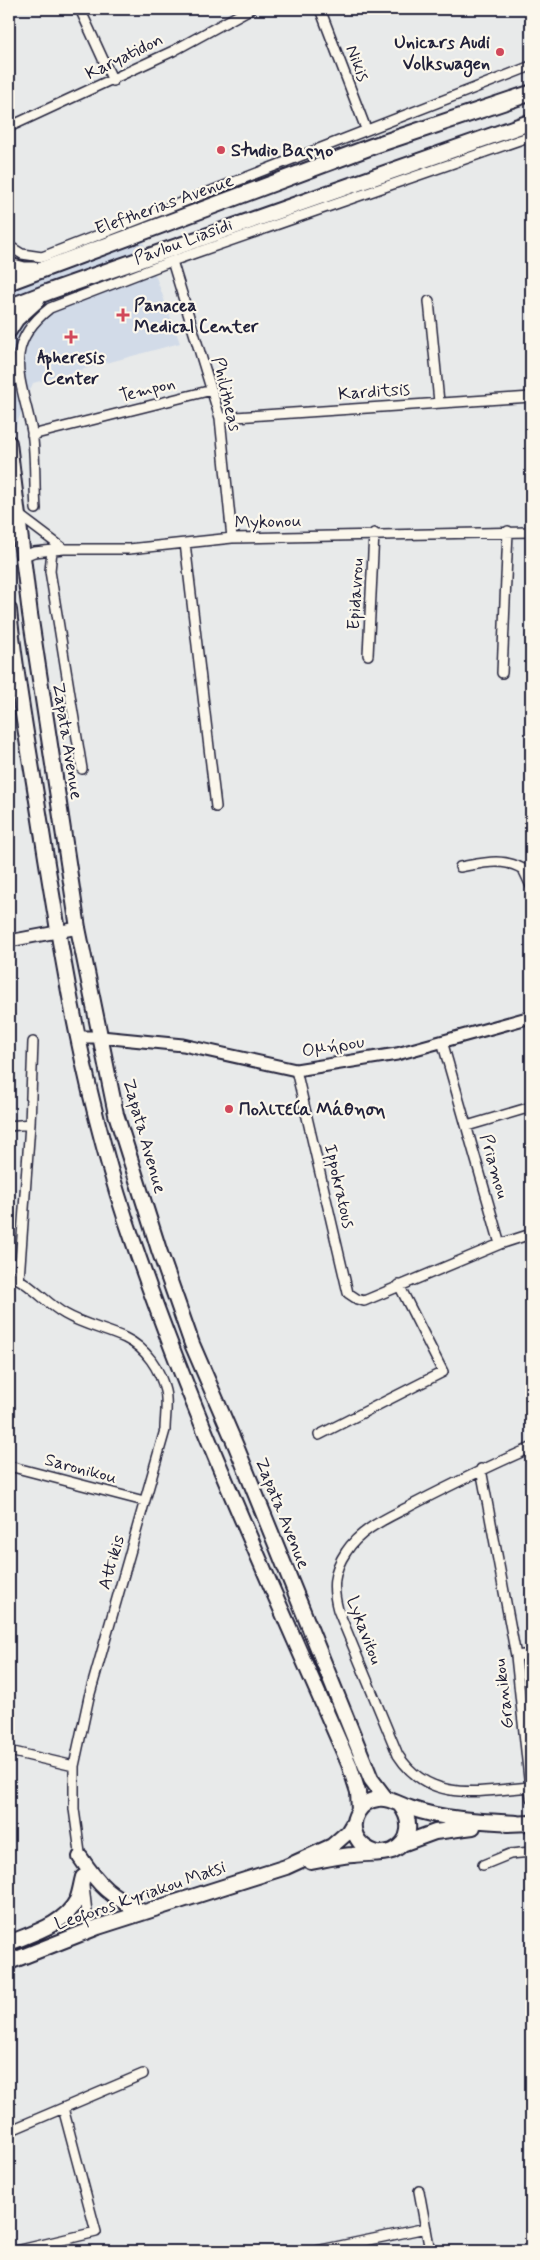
<svg xmlns="http://www.w3.org/2000/svg" width="540" height="2260" font-family="Mynerve,sans-serif">
<style>
.built{fill:#d2dbe8}
.lines{fill:none;stroke-linecap:round;stroke-linejoin:round}
.minor-casing{stroke:#22223b;stroke-width:12}
.tertiary-casing{stroke:#22223b;stroke-width:15}
.secondary-casing{stroke:#22223b;stroke-width:18}
.trunk-casing{stroke:#22223b;stroke-width:19}
.minor{stroke:#fbf7ec;stroke-width:9}
.tertiary{stroke:#fbf7ec;stroke-width:11}
.secondary{stroke:#fbf7ec;stroke-width:14}
.trunk{stroke:#fbf7ec;stroke-width:15}
.poi-dot{fill:#d1495b;stroke:#fbf7ec;stroke-width:2}
.labels{text-anchor:middle;stroke-width:4.5;stroke-linejoin:round;paint-order:stroke}
.poi-label{font-size:18px;font-weight:bold;fill:#22223b;stroke:#fbf7ec;text-anchor:start}
.street-label{font-size:18px;fill:#22223b;stroke:#fbf7ec}
</style>
<rect width="100%" height="100%" fill="#e8eaea"/>
<filter id="ink" filterUnits="userSpaceOnUse"><feTurbulence type="fractalNoise" baseFrequency=".02" numOctaves="2"/><feDisplacementMap in="SourceGraphic" scale="10" xChannelSelector="R" yChannelSelector="G"/><feConvolveMatrix kernelMatrix="1 2 1 2 8 2 1 2 1" color-interpolation-filters="sRGB"/></filter>
<g filter="url(#ink)">
<path class="built" d="M133,214L180,343L33,383L9,443V267Z"/>
<g class="lines">
<g class="minor-casing">
<path id="minor" d="M80,9L113,81
M320,9L366,129
M9,127L173,51L250,9
M9,246L22,254L42,257L531,66
M172,261L220,418L232,538
M429,301L439,402
M220,418L531,397
M32,435L212,390
M36,509C34,484 36,457 32,432C22,380 0,347 50,308L172,261L531,136
M19,515L64,549
M185,543L216,807
M52,550L50,571L82,769
M24,556L34,552L64,549H129L232,538L531,532
M368,655L374,533
M502,673L508,531
M460,867C483,863 502,857 523,869L531,886
M296,1070L348,1293L357,1299L364,1301L500,1244L442,1041
M9,1126L30,1124
M467,1126L531,1107
M500,1244L531,1234
M9,1275C30,1282 45,1303 65,1314C84,1325 105,1329 125,1338C146,1348 160,1369 165,1391C168,1403 165,1418 165,1430L89,1697L74,1766V1809L81,1860
M19,1279L30,1124L33,1042
M319,1435L443,1372L399,1285
M9,1466L144,1501
M481,1469L516,1656L531,1798
M516,1656L531,1654
M9,1751L74,1766
M530,1787C481,1791 429,1804 398,1755L338,1610C332,1588 333,1571 346,1552C361,1528 390,1517 414,1504C453,1484 491,1465 531,1448
M483,1865L510,1854L531,1852
M84,1886L89,1930
M9,2131L143,2074
M419,2191L430,2251
M16,2251L96,2232L63,2108
M316,2251L426,2228"/>
</g>
<g class="tertiary-casing">
<path id="tertiary" d="M9,941L78,928
M78,1037H101L183,1045L296,1070L397,1054L531,1017"/>
</g>
<g class="secondary-casing">
<path id="secondary" d="M9,443L30,614L78,928L116,1114L159,1250L192,1344L236,1446L371,1779L386,1799
M9,610C16,682 30,754 41,826C63,966 86,1107 133,1241C194,1420 274,1591 349,1764L358,1792L359,1810
M507,1824L531,1823
M402,1844L435,1832L473,1827
M377,1853C368,1850 360,1845 356,1836C349,1820 360,1801 378,1799C389,1797 399,1805 410,1808C445,1820 480,1821 517,1823
M80,1857C100,1887 110,1896 143,1912
M311,1862C325,1859 339,1856 353,1855C365,1853 381,1855 392,1851C412,1842 412,1820 400,1805
M9,1943C33,1933 64,1925 77,1900C80,1893 81,1884 83,1877
M9,1962L98,1927L286,1867L332,1846L348,1832L354,1822"/>
</g>
<g class="trunk-casing">
<path id="trunk" d="M9,266L24,270H34
M9,282L373,146L531,93
M9,307L48,292L531,122
M9,330L16,319L37,300"/>
</g>
<use href="#minor" class="minor"/>
<use href="#tertiary" class="tertiary"/>
<use href="#secondary" class="secondary"/>
<use href="#trunk" class="trunk"/>
</g>
</g>
<g class="poi-dot">
<circle cx="500" cy="52" r="5"/>
<circle cx="221" cy="150" r="5"/>
<path d="M120.5 307.5h5v5h5v5h-5v5h-5v-5h-5v-5h5z"/>
<path d="M68.5 329.5h5v5h5v5h-5v5h-5v-5h-5v-5h5z"/>
<circle cx="229" cy="1109" r="5"/>
</g>
<g class="labels">
<g class="poi-label">
<text x="490" y="48" text-anchor="end">Unicars Audi<tspan x="490" dy="21">Volkswagen</tspan></text>
<text x="231" y="156">Studio Βαςηο</text>
<text x="134" y="311">Panacea<tspan x="134" dy="21">Medical Center</tspan></text>
<text x="71" y="363" text-anchor="middle">Apheresis<tspan x="71" dy="21">Center</tspan></text>
<text x="239" y="1115">Πολιτεία Μάθηση</text>
</g>
<g class="street-label">
<text transform="translate(124 56) rotate(-26)" y="6">Karyatidon</text>
<text transform="translate(358 63) rotate(69)" y="6">Nikis</text>
<text transform="translate(164 204) rotate(-20)" y="6">Eleftherias Avenue</text>
<text transform="translate(183 241) rotate(-20)" y="6">Pavlou Liasidi</text>
<text transform="translate(147 389) rotate(-14)" y="6">Tempon</text>
<text transform="translate(374 391) rotate(-4)" y="6">Karditsis</text>
<text transform="translate(227 394) rotate(76)" y="6">Philitheas</text>
<text transform="translate(268 521) rotate(-2)" y="6">Mykonou</text>
<text transform="translate(355 594) rotate(-87)" y="6">Epidavrou</text>
<text transform="translate(68 741) rotate(81)" y="6">Zapata Avenue</text>
<text transform="translate(333 1046) rotate(-9)" y="6">Ομήρου</text>
<text transform="translate(145 1136) rotate(74)" y="6">Zapata Avenue</text>
<text transform="translate(495 1166) rotate(74)" y="6">Priamou</text>
<text transform="translate(340 1186) rotate(77)" y="6">Ippokratous</text>
<text transform="translate(81 1468) rotate(15)" y="6">Saronikou</text>
<text transform="translate(283 1513) rotate(68)" y="6">Zapata Avenue</text>
<text transform="translate(111 1562) rotate(-74)" y="6">Attikis</text>
<text transform="translate(365 1630) rotate(69)" y="6">Lykavitou</text>
<text transform="translate(503 1694) rotate(-97)" y="6">Granikou</text>
<text transform="translate(140 1895) rotate(-19)" y="6">Leoforos Kyriakou Matsi</text>
</g>
</g>
<rect width="540" height="2260" fill="none" stroke="#fbf7ec" stroke-width="30"/>
<rect x="15" y="15" width="510" height="2230" fill="none" stroke="#22223b" stroke-width="2" filter="url(#ink)"/>
</svg>
